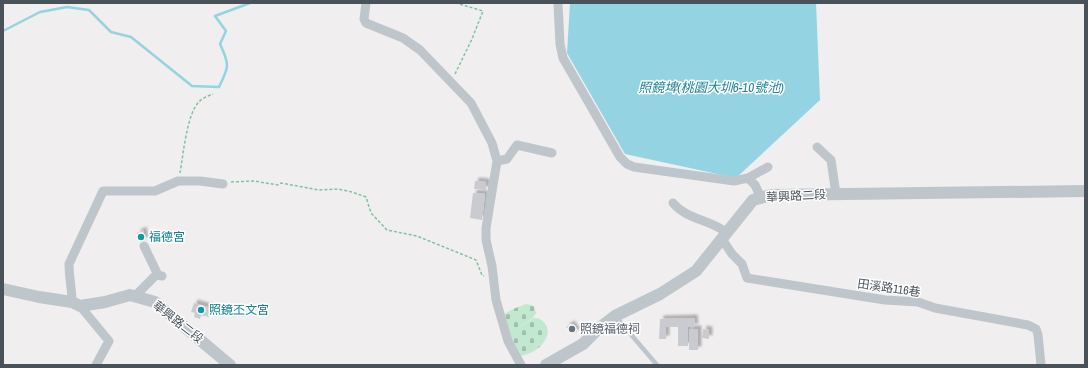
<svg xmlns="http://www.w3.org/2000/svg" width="1088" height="368" font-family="'Archivo Narrow','Noto Sans TC',sans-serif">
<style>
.cemetery{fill:url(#cemetery-stones)}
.water{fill:#94d3e1}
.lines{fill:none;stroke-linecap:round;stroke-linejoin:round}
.stream{stroke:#94d3e1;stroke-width:2.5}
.building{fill:#c9cbd0;filter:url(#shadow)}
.path{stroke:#7ec39f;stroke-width:1.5;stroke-dasharray:3 2;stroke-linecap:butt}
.service{stroke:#bec6cb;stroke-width:4.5}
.minor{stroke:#bec6cb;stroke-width:9}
.tertiary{stroke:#bec6cb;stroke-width:12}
.culture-dot{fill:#0f9aa8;stroke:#fff;stroke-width:1.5}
.worship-dot{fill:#6b7280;stroke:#fff;stroke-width:1.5}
.labels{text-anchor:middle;stroke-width:3;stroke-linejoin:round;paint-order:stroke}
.street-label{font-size:12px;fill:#495259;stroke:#fff}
.culture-label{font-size:12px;fill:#0d838f;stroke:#fff;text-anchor:start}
.worship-label{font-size:12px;fill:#5b616d;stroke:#fff;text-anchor:start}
.water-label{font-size:13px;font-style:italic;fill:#1d8197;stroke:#fff}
</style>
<defs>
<pattern id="cemetery-stones" width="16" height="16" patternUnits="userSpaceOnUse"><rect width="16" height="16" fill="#c2e9d0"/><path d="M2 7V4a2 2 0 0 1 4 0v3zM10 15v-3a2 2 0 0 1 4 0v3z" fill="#a0bfac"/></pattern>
<filter id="shadow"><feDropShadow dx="3.5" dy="-3.5" stdDeviation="1" flood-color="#0004"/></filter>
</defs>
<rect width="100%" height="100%" fill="#f0eeee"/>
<path class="cemetery" d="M526,304L534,306L536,313L533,318L512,331L534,318C542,318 547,324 548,332C545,346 534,353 521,356L511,337L510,332L504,314L513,309Z"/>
<path class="water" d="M570,3H816L820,100L736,178L625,154L567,53Z"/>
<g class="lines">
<path class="stream" d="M3,31L40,12L67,7L89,10L111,32L131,37L192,86L219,87C229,67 230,65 220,44L226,31L215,16L250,3"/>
</g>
<path class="building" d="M475,181L486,182V190L474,189Z
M473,193L485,194L482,220L470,218Z
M143,230L145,240L140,242L137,233Z
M194,303L211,308L209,317L201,315L200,319L194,317L195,313L191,312Z
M694,318L695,327H688V346H678V327H666V339H659L660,319Z
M571,324L577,332L572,334L566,327Z
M689,329H698V350H689Z
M703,329L709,330V339L702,338Z"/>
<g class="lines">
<path class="path" d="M455,74L472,39L483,11L456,3
M180,173C183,156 187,113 199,102C202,98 208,96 213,94
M231,182L254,181L278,185L281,183L319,190L338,189L352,192L366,197L371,213L387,230L417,236L476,260L482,275L484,276"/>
<path class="service" d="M616,317L657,365"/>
<path class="minor" d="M366,3L364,19L366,23L403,38L420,50L471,103L492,143L497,161L486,228V240L492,266L496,300L508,341L521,365
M558,3L560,44L563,58L620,157L627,164L634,167L734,181L748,178L768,167
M817,147L831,160L836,194
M497,161L507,159L517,145L552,153
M748,178L755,185L761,198
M673,203C687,220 710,219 727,233
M722,239L732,254L742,264L747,278L885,300L918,302L935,308L1028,325L1036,329L1038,335L1041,365
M144,246L158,275
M135,296L156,275L162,276
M72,302C72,289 69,277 69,264L103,191H155L178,181H200L223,184
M80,306L109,341L96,365"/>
<path class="tertiary" d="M3,289L39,297L72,302L80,306L105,302L130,295L155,302L230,365
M546,365L583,344L598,329L615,316L660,294L696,271L753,200L771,195L1085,191"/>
</g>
<g class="culture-dot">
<circle cx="141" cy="237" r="4"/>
<circle cx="201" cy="310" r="4"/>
</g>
<circle class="worship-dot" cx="572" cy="329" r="4"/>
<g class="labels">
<g class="street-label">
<text transform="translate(796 196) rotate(-3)" y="4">華興路二段</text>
<text transform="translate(889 288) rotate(8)" y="4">田溪路116巷</text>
<text transform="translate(178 322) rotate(38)" y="4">華興路二段</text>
</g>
<g class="culture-label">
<text x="149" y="241">福德宮</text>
<text x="209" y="314">照鏡丕文宮</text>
</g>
<g class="worship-label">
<text x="580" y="333">照鏡福德祠</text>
</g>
<g class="water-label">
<text x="711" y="92">照鏡埤(桃園大圳6-10號池)</text>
</g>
</g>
<rect width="1088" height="368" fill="none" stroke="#495259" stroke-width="8"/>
</svg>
